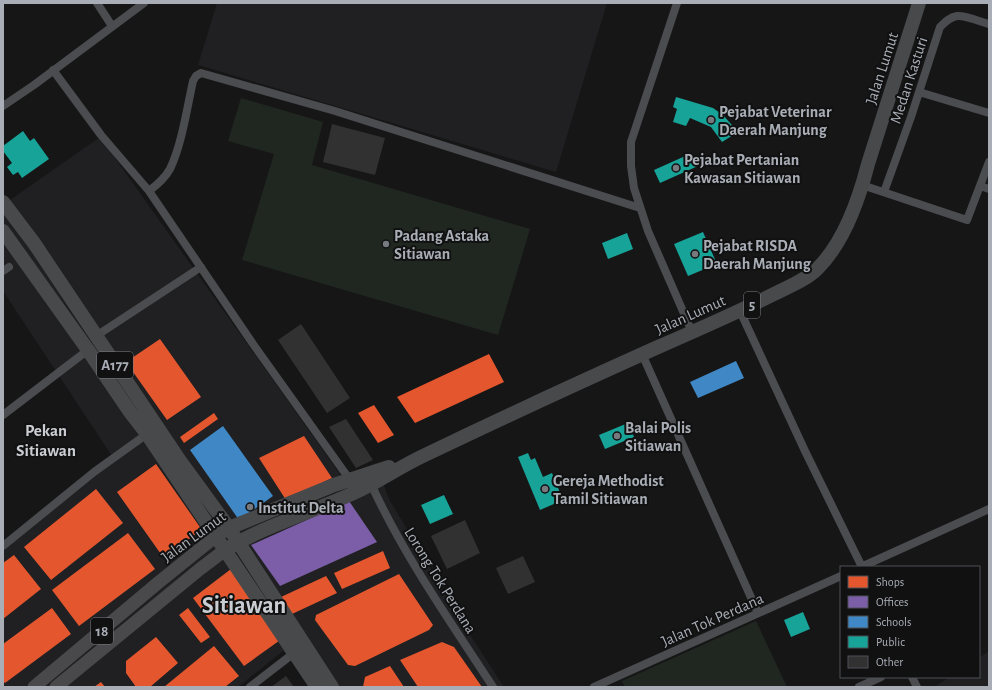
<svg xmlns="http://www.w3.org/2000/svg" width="992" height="690" font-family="'Alegreya Sans',sans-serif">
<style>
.built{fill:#202022}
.green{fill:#202721}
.shops{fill:#e4572e}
.offices{fill:#7b5ea7}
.schools{fill:#3f88c5}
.public{fill:#17a398}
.building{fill:#313132}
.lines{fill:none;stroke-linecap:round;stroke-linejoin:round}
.minor{stroke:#4b4c4f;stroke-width:8}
.primary{stroke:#49494b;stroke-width:13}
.trunk{stroke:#48494b;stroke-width:14}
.poi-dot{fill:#76797e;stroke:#111112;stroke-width:1.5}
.labels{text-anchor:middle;stroke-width:4;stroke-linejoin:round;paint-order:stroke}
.shield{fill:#111112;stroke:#7b7f85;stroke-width:1}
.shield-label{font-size:15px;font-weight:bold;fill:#a9aeb6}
.street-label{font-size:16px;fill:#a9aeb6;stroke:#111112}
.poi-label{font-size:16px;font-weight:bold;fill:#a9aeb6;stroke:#111112;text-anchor:start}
.neighbourhood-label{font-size:17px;font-weight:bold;fill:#cacdd2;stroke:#111112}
.town-label{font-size:24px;font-weight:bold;fill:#cacdd2;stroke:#111112}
</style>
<rect width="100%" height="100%" fill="#161617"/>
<path class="built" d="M217,3H607L556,172L198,65Z
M100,137L342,477L376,463L389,499L465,627L504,687H313L283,651L238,687H3V549L114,459L3,291V205Z
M989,651V687H934L950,677H979V658Z"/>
<path class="green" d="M241,98L323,122L312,165L530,229L498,335L242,260L274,154L228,141Z
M756,621L787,687H625L622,681Z"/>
<path class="shops" d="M160,339L201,397L167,420L126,362Z
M489,354L504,382L415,423L397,397Z
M374,405L394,435L378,443L358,413Z
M214,413L218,419L184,443L180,437Z
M304,436L332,478L286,500L259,458Z
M156,464L202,530L163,557L117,492Z
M96,489L123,523L51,580L24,547Z
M128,533L155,569L79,626L52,590Z
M383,551L390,568L342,589L334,573Z
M14,555L41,589L3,619V563Z
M231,569L283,638L244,666L193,598Z
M399,574L433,625L429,630L355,666L348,665L315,620L316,615Z
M326,576L337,593L292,614L281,597Z
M52,608L71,634L5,683L3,681V644Z
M188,608L210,637L201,643L179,615Z
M156,637L178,663L150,687H136L126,673V661Z
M442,642L454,647L482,687H418L400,660Z
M214,646L239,676L225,687H164Z
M390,666L404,687H363L365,677Z
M101,682L105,687H94Z"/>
<path class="offices" d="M349,501L377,542L280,586L251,545Z"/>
<path class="schools" d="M736,361L744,378L698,398L690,382Z
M223,426L273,496L239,520L190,450Z"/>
<path class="public" d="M676,97L713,108L723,115L738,132L722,142L711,127L690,118L686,126L673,122L677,109L673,107Z
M23,131L30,141L34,138L49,159L22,178L18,172L13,175L7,167L12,163L3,151V146Z
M692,153L698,166L660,183L654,170Z
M703,232L717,264L688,276L674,244Z
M627,233L633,249L608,259L602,243Z
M628,423L634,437L605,449L599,435Z
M528,453L531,460L535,458L543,477L552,473L563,500L540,510L518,457Z
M444,495L453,514L430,524L421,505Z
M803,612L810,629L791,637L784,620Z"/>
<path class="building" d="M332,124L385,138L375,175L323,162Z
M301,324L350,398L327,413L278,340Z
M346,419L373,460L356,468L329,427Z
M465,520L480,553L447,569L431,536Z
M523,556L535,582L508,594L496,568Z
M286,676L294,687H271Z"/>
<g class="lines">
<path class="minor" d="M97,3L112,26
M677,3L631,142V166L634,188L648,231L692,332
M53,70L101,135L149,191L253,344L350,480
M919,92L989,113
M3,106L34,85L144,3
M862,185L967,220L989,162
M980,186L989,189
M149,191C157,185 165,178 170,169C182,144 187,108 193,81L196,76L201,73L335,111L640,208
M884,192L911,117L940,27C945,22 950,17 957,16C965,15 981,22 989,24
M3,271L9,267
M740,311L805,451L862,567
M96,336L201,267
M642,354L758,613
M3,415L88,350
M371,484C404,556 450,621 493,687
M3,546L94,472L147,434
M861,567L989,509
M912,677L917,687
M250,687L294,653
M594,687L841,576
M859,687L881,677"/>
<path class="primary" d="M34,687L159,582L215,537
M56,687L200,569L225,550"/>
<path class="trunk" d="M3,202L34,243L180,461L229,528L332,687
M3,231L88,350L130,412L147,434L317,687
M222,532L229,528L334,485L389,467
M225,550C266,525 313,512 356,492C380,481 401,466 425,455C502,418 580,382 658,347C697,330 736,313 774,294C788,287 808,279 818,268C844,242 859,199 868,164L919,3"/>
</g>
<g class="poi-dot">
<circle cx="711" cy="120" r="4"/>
<circle cx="676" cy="168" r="4"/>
<circle cx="386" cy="244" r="4"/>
<circle cx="695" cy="254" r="4"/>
<circle cx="617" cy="436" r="4"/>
<circle cx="545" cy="489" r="4"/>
<circle cx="250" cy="507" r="4"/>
</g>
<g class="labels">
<g class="shield">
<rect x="744" y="292" width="16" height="26" rx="3"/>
<rect x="97" y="352" width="36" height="26" rx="3"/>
<rect x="91" y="618" width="22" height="26" rx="3"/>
</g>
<g class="shield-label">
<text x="752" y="310">5</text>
<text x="115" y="370">A177</text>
<text x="102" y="636">18</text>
</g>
<g class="street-label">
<text transform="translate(881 68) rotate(-72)" y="6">Jalan Lumut</text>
<text transform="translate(908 80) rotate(-72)" y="6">Medan Kasturi</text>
<text transform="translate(690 314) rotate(-24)" y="6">Jalan Lumut</text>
<text transform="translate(193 536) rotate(-36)" y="6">Jalan Lumut</text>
<text transform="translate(441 580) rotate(58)" y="6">Lorong Tok Perdana</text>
<text transform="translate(712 619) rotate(-24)" y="6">Jalan Tok Perdana</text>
</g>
<g class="poi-label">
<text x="719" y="117">Pejabat Veterinar<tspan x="719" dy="18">Daerah Manjung</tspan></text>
<text x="684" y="165">Pejabat Pertanian<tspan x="684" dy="18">Kawasan Sitiawan</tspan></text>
<text x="394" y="241">Padang Astaka<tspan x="394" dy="18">Sitiawan</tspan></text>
<text x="703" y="251">Pejabat RISDA<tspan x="703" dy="18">Daerah Manjung</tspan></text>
<text x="625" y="433">Balai Polis<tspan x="625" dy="18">Sitiawan</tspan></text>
<text x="553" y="486">Gereja Methodist<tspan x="553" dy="18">Tamil Sitiawan</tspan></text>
<text x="258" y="513">Institut Delta</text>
</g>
<g class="neighbourhood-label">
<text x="46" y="436">Pekan<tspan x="46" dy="20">Sitiawan</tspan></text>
</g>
<g class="town-label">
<text x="244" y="613">Sitiawan</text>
</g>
</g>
<rect width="992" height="690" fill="none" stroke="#a9aeb6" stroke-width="8"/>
<rect x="840" y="566" width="140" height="112" fill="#111112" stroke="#4e5054"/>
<rect x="848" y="576" width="20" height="12" fill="#e4572e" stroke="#4e5054"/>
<text x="876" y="586" font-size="12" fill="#a9aeb6">Shops</text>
<rect x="848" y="596" width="20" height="12" fill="#7b5ea7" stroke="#4e5054"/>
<text x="876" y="606" font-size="12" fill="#a9aeb6">Offices</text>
<rect x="848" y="616" width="20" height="12" fill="#3f88c5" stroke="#4e5054"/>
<text x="876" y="626" font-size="12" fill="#a9aeb6">Schools</text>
<rect x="848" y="636" width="20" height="12" fill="#17a398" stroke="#4e5054"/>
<text x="876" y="646" font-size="12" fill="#a9aeb6">Public</text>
<rect x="848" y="656" width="20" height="12" fill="#313132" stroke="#4e5054"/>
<text x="876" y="666" font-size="12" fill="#a9aeb6">Other</text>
</svg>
